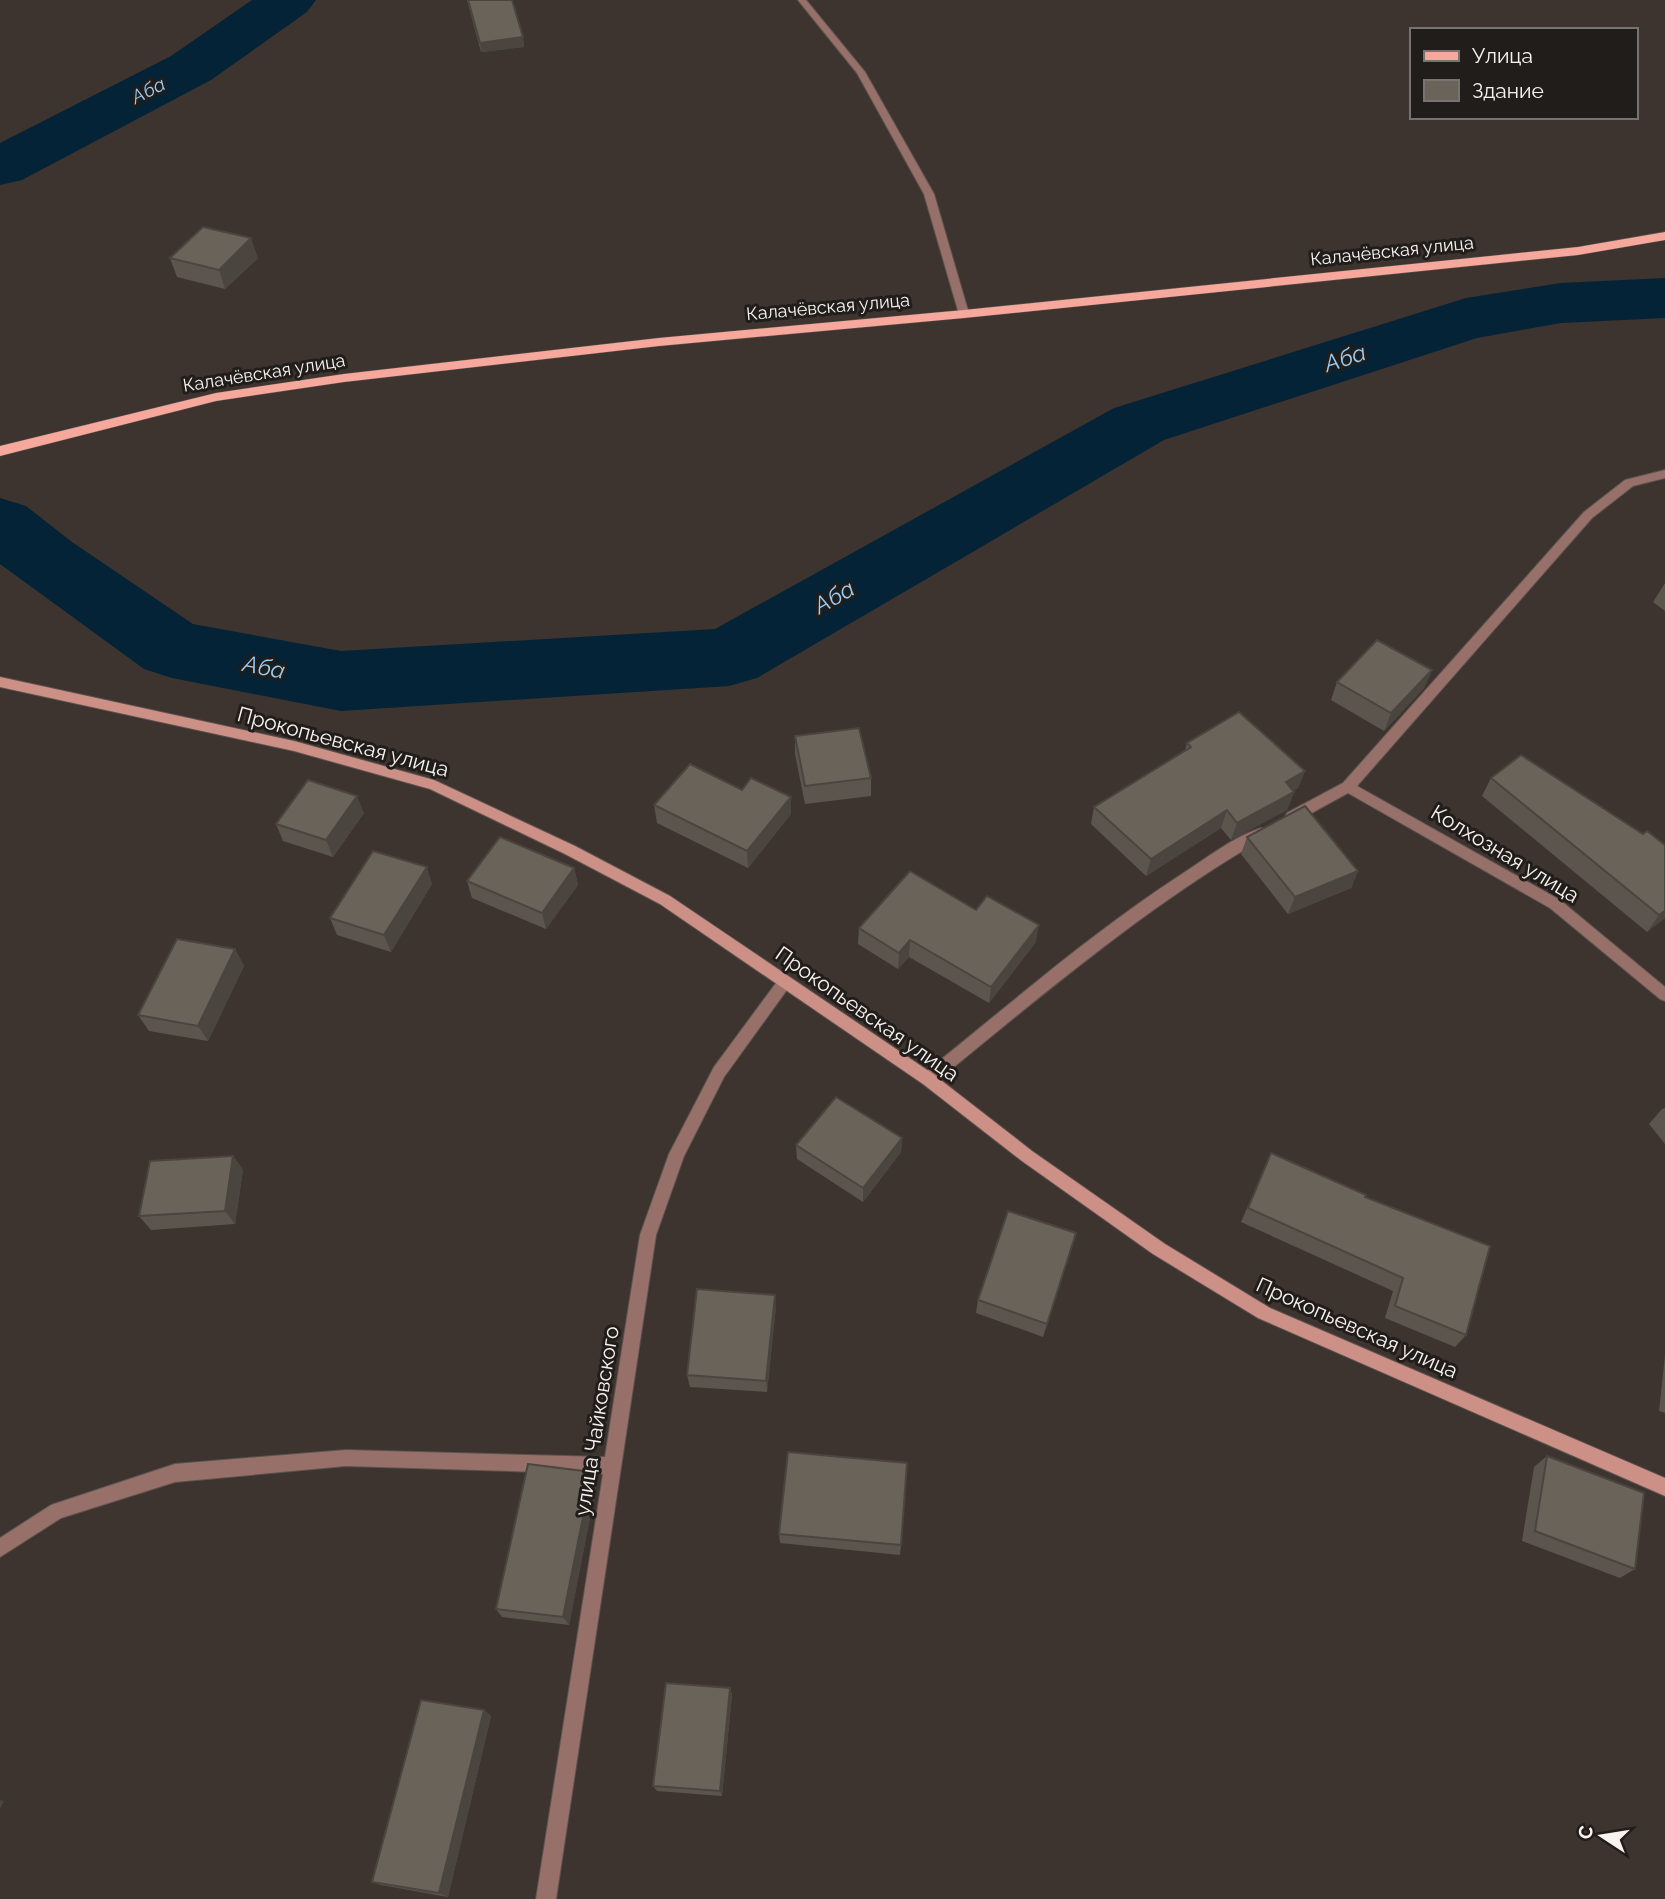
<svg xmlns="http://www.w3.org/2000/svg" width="1665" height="1899" font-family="Raleway,sans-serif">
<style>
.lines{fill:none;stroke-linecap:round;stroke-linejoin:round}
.river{fill:#042336;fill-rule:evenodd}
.street-casing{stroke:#5c534e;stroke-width:2}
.secondary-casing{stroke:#5c534e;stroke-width:2}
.primary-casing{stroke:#5c534e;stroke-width:1}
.street{fill:#97706a;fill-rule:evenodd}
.secondary{fill:#cd9086;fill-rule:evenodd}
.primary{fill:#f6a89c;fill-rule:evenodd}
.wall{fill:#5b554d}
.shaded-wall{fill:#4a453f}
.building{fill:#6a635a;stroke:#4a453f;stroke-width:2}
.labels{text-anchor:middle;stroke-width:6;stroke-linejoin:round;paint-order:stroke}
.far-street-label{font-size:18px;fill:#f9f3f0;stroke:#211d1a}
.far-water-label{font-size:19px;font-style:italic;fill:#97cff8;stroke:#211d1a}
.street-label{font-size:21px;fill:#f9f3f0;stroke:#211d1a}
.water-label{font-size:23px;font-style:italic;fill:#97cff8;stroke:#211d1a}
</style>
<rect width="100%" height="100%" fill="#3e342f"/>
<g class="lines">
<path class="river" d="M252,0H316L307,12L211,80L22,180L0,185V143L171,56Z
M1665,278V318L1561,323L1477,338L1164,440L757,678L729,686L341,711L172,678L144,669L0,564V498L26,506L72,542L193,624L341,651L715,629L1114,408L1466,298L1561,283Z"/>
<g class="street-casing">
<path id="street" d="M798,0H806L865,72L934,194L969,314L968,316L964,317L959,314L924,194L857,73Z
M1665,470V478L1633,486L1592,518L1357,786L1560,900L1665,987V1001L1660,999L1550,908L1348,793L1297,821H1287L1285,817L1287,813L1343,783L1584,512L1625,480Z
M1261,828L1266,829L1268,833L1266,837C1145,907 1041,996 933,1084L928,1085L923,1084L921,1079L923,1074C1008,1006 1091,933 1182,874C1207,858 1233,837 1261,828Z
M784,977L789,979L791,983L789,987L724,1077L684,1156L656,1235L556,1899H536L603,1474L346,1466L175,1482L61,1518L0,1557V1538L51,1505L175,1464L346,1450L605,1457L640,1235L669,1154L714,1067L779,979Z"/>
</g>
<g class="secondary-casing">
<path id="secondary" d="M0,677L294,741L434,780L575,846L670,896L933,1074L1032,1151L1165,1244L1270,1308L1665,1478V1496L1258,1318L1153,1254L1022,1161L923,1084L660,904L565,854L430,789L294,751L0,687Z"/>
</g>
<g class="primary-casing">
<path id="primary" d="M1665,232V240L1578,255L964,318L659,346L344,382L216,401L0,456V446L216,393L344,374L659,338L964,310L1578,247Z"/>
</g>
<use href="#street" class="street"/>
<use href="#secondary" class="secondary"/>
<use href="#primary" class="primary"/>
</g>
<path class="wall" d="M467,0H512L523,37L524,47L481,52Z
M170,258H258L225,289L177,277Z
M1665,583V611L1653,602Z
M1432,670L1424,688L1384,731L1331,700L1337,682Z
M795,736L871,778V796L805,804L795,754Z
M1187,743L1305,771L1298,788L1293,791L1294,792L1287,810L1231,840L1221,828L1146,876L1091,824L1094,807L1185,750Z
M1491,778L1643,834L1665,845V918L1647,932L1482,796Z
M654,805L791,814L748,868L657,823Z
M364,813L333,857L283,841L276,824Z
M1247,837L1358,871L1351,888L1288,914L1241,854Z
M574,868L578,885L546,929L472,898L467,881Z
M432,884L391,952L337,935L330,918Z
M976,910L1036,942L989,1003L909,957L898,969L858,944L859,928Z
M235,949L244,966L208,1041L149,1031L138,1015Z
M1665,1108V1144L1649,1124L1662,1109Z
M902,1138L901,1152L863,1202L797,1159L796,1145Z
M1271,1153L1365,1197L1466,1335L1455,1347L1385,1318L1393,1291L1241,1222Z
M233,1156L243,1170L235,1224L151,1230L139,1216Z
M1076,1233L1043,1337L976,1313L978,1300Z
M776,1307L767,1392L690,1387L687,1375Z
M1665,1355V1413L1659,1411Z
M1547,1456L1635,1569L1620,1578L1522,1541L1534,1467Z
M597,1482L569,1625L502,1617L496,1609Z
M779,1534L901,1545L900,1555L780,1543Z
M730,1688L732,1695L722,1796L657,1791L653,1786Z
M484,1710L491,1716L448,1897L381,1885L372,1882Z"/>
<path class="shaded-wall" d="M523,37L524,47L481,52L480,43Z
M251,238L258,258L225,289L219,270Z
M1432,670L1424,688L1384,731L1391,713Z
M1305,771L1298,788L1279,800L1286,782Z
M1294,792L1287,810L1231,840L1237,823Z
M357,796L364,813L333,857L326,840Z
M791,797V814L748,868L747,851Z
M1227,810L1221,828L1146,876L1151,859Z
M427,867L432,884L391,952L384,935Z
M574,868L578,885L546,929L542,913Z
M1358,871L1351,888L1288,914L1295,897Z
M1665,911V918L1647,932L1659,915Z
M1039,925L1036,942L989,1003L991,987Z
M910,940L909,957L898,969L899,953Z
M235,949L244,966L208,1041L198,1026Z
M902,1138L901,1152L863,1202V1188Z
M233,1156L243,1170L235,1224L225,1211Z
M775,1295L776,1307L767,1392L766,1381Z
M592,1472L597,1482L569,1625L563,1617Z
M730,1688L732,1695L722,1796L720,1791Z
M484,1710L491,1716L448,1897L439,1893Z
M0,1800L4,1801L0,1809Z"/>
<path class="building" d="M468,0H512L523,37L480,43Z
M203,227L251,238L219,270L170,258Z
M1377,640L1432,670L1391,713L1337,682Z
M1239,712L1305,771L1286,782L1294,792L1237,823L1227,810L1151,859L1094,807L1191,747L1187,743Z
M859,728L871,778L805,786L795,736Z
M1521,755L1643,834L1647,831L1665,845V911L1659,915L1491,778Z
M690,764L742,790L751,778L791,797L747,851L654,805Z
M308,780L357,796L326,840L276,824Z
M1305,806L1358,871L1295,897L1247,837Z
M500,837L574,868L542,913L467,881Z
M373,851L427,867L384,935L330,918Z
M910,871L976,910L987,896L1039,925L991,987L910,940L899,953L859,928Z
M177,939L235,949L198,1026L138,1015Z
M836,1097L902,1138L863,1188L796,1145Z
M1271,1153L1366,1195L1365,1197L1490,1246L1466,1335L1395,1306L1403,1278L1248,1208Z
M233,1156L225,1211L139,1216L150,1161Z
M1008,1211L1076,1233L1047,1324L978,1300Z
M697,1289L775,1295L766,1381L687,1375Z
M788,1452L907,1463L901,1545L779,1534Z
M1547,1456L1644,1493L1635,1569L1535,1531Z
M528,1464L592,1472L563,1617L496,1609Z
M666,1683L730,1688L720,1791L653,1786Z
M421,1700L484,1710L439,1893L372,1882Z"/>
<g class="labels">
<g class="far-street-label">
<text transform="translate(1392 251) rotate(-6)" y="6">Калачёвская улица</text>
<text transform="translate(828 307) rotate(-5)" y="6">Калачёвская улица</text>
<text transform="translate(264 373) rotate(-9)" y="6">Калачёвская улица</text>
</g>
<g class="far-water-label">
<text transform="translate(148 90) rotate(-27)" y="7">Аба</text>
</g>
<g class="street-label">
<text transform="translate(343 742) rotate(15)" y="7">Прокопьевская улица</text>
<text transform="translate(1505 854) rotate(31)" y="7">Колхозная улица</text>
<text transform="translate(867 1014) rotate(35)" y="7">Прокопьевская улица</text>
<text transform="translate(1357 1328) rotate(24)" y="7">Прокопьевская улица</text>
<text transform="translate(597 1421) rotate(-81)" y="7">улица Чайковского</text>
</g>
<g class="water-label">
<text transform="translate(1345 358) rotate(-18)" y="8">Аба</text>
<text transform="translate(834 597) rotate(-30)" y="8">Аба</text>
<text transform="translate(264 667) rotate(11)" y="8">Аба</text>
</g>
</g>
<rect x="1410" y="28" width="228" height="91" fill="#211d1a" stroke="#777370" stroke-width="2"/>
<rect x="1424" y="51" width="35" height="10" fill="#f6a89c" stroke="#777370" stroke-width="2"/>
<text x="1472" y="63" font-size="21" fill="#f9f3f0">Улица</text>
<rect x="1424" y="80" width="35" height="21" fill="#6a635a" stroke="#777370" stroke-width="2"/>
<text x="1472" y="98" font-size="21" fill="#f9f3f0">Здание</text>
<g transform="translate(1602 1836) rotate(282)" stroke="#211d1a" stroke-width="5" paint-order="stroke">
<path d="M0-5L12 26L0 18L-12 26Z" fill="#f9f3f0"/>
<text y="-10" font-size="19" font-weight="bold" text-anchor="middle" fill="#f9f3f0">С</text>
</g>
</svg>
